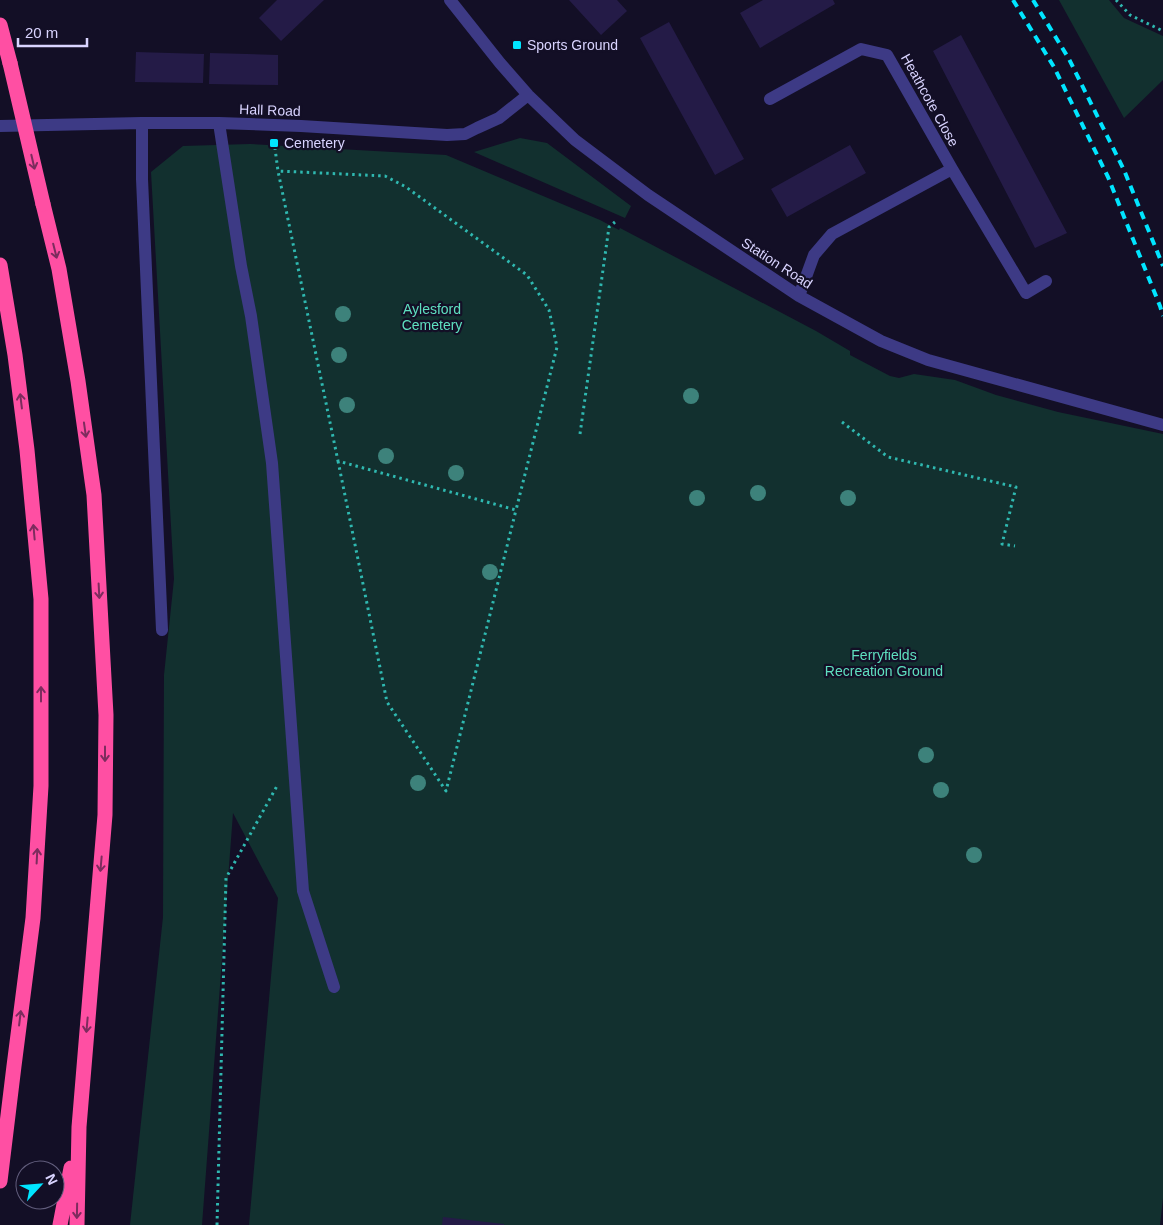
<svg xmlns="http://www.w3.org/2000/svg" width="1163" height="1225" font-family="Helvetica,sans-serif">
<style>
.green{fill:#12302f}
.building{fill:#241b47}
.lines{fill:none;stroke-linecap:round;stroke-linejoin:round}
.path{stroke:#2fb8b0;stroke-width:3;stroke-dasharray:2.5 4;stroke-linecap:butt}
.minor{stroke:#3d3a85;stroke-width:12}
.highway{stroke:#ff4fa3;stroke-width:15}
.rail{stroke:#00e5ff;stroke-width:4;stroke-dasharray:8 6;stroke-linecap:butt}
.highway-bridge{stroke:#ff4fa3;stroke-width:15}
.tree{fill:#3d827b}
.oneway{stroke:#7d2c5e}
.poi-dot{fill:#00e5ff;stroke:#130f26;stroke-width:2}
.labels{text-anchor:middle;stroke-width:4.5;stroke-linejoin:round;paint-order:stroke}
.poi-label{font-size:14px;fill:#d9d4ff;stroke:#130f26;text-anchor:start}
.street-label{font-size:14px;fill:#d9d4ff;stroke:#130f26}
.park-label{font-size:14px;fill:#5fe0c0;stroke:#130f26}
</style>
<rect width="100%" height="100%" fill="#130f26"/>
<path class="green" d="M1059,0H1109L1124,18L1163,36V80L1124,118Z
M520,138L547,143L631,206L625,218L474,152Z
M250,144L446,155L600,220L619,230L620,228L816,331L850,351V355L890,376L899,378L914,374L955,380L996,395L1058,412L1163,434V1198L1160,1225H249L278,898L233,813L202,1225H130L163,917L164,675L174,579L151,172L183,146Z"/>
<path class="building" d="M277,0H324L281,41L259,18Z
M569,0H617L627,11L601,35Z
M763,0H833L835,4L760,48L740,13Z
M669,22L744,159L715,175L640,38Z
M961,35L1067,233L1035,248L933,51Z
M136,52L204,54L203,83L135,82Z
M210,53L278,55V85L209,84Z
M850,145L866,173L787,217L771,189Z
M443,1217L504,1224V1225H442Z"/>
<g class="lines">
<path class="path" d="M1116,0L1130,15L1163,31
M274,141L278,171L338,461L516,510L557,347L549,310L527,275L406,187L385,176L278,171
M842,422L888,457L1016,487L1002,544L1015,546
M580,434L609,227L615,222
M338,461L387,702L446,791L516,510
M217,1225L226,878L277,786"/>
<path class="minor" d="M450,0L500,63L528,95L575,140L648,195L799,296L881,341L928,360L1163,425
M770,99L861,49L887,55L952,169L1026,293L1046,281
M142,123V179L162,630
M219,123L241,266L251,316L272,463L303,891L334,987
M0,126L142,123H219L301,126L447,135L465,134L477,128L499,118L528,95
M799,296L814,255L832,234L952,169"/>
<path class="highway" d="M0,25L10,63
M43,204L59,269L78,381L94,495L106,715L105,815L79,1127L77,1225
M0,265L15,355L27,450L41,599V786L33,918L14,1066L0,1181
M60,1225L71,1168"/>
<path class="rail" d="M1013,0L1054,67L1108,177L1160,306L1163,316
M1033,0L1069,59L1124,170L1163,266"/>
<path class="highway-bridge" d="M10,63L43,204"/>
</g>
<g class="tree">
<circle cx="343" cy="314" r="8"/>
<circle cx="339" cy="355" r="8"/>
<circle cx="691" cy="396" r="8"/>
<circle cx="347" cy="405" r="8"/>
<circle cx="386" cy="456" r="8"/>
<circle cx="456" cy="473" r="8"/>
<circle cx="758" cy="493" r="8"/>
<circle cx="697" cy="498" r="8"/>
<circle cx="848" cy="498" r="8"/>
<circle cx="490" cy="572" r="8"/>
<circle cx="926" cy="755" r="8"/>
<circle cx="418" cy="783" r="8"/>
<circle cx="941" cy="790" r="8"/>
<circle cx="974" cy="855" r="8"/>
</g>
<defs><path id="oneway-shaft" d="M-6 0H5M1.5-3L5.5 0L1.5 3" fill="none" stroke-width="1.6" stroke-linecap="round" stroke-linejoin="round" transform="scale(1.25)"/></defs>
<g class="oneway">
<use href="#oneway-shaft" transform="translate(33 162) rotate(77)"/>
<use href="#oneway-shaft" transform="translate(55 251) rotate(76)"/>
<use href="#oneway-shaft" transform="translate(21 401) rotate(-97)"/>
<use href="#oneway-shaft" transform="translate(85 430) rotate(82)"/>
<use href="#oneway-shaft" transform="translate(34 532) rotate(-95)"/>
<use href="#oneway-shaft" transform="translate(99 591) rotate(87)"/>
<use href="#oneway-shaft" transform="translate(41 694) rotate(-90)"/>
<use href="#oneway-shaft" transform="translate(105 754) rotate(90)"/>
<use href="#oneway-shaft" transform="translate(37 856) rotate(-87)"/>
<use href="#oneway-shaft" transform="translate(101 864) rotate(95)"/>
<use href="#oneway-shaft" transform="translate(20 1018) rotate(-83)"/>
<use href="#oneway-shaft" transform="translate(87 1025) rotate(95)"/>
<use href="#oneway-shaft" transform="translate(77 1211) rotate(91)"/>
</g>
<g class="poi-dot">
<rect x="512" y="40" width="10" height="10" rx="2.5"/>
<rect x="269" y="138" width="10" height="10" rx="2.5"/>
</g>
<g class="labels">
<g class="poi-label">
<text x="527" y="50">Sports Ground</text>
<text x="284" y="148">Cemetery</text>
</g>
<g class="street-label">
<text transform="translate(930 100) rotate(61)" y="5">Heathcote Close</text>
<text transform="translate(270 110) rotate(2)" y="5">Hall Road</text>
<text transform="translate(777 263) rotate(33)" y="5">Station Road</text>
</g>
<g class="park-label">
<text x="432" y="314">Aylesford<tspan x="432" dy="16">Cemetery</tspan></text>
<text x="884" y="660">Ferryfields<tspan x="884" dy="16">Recreation Ground</tspan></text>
</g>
</g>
<g transform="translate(40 1185) rotate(64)"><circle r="24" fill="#130f26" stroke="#625e7d"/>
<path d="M0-4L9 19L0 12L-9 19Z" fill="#00e5ff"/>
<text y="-8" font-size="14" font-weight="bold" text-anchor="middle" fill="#d9d4ff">N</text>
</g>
<path d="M18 38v8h69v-8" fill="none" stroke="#d9d4ff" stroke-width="2.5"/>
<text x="25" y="38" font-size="15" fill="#d9d4ff" stroke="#130f26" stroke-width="4" paint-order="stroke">20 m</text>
</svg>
